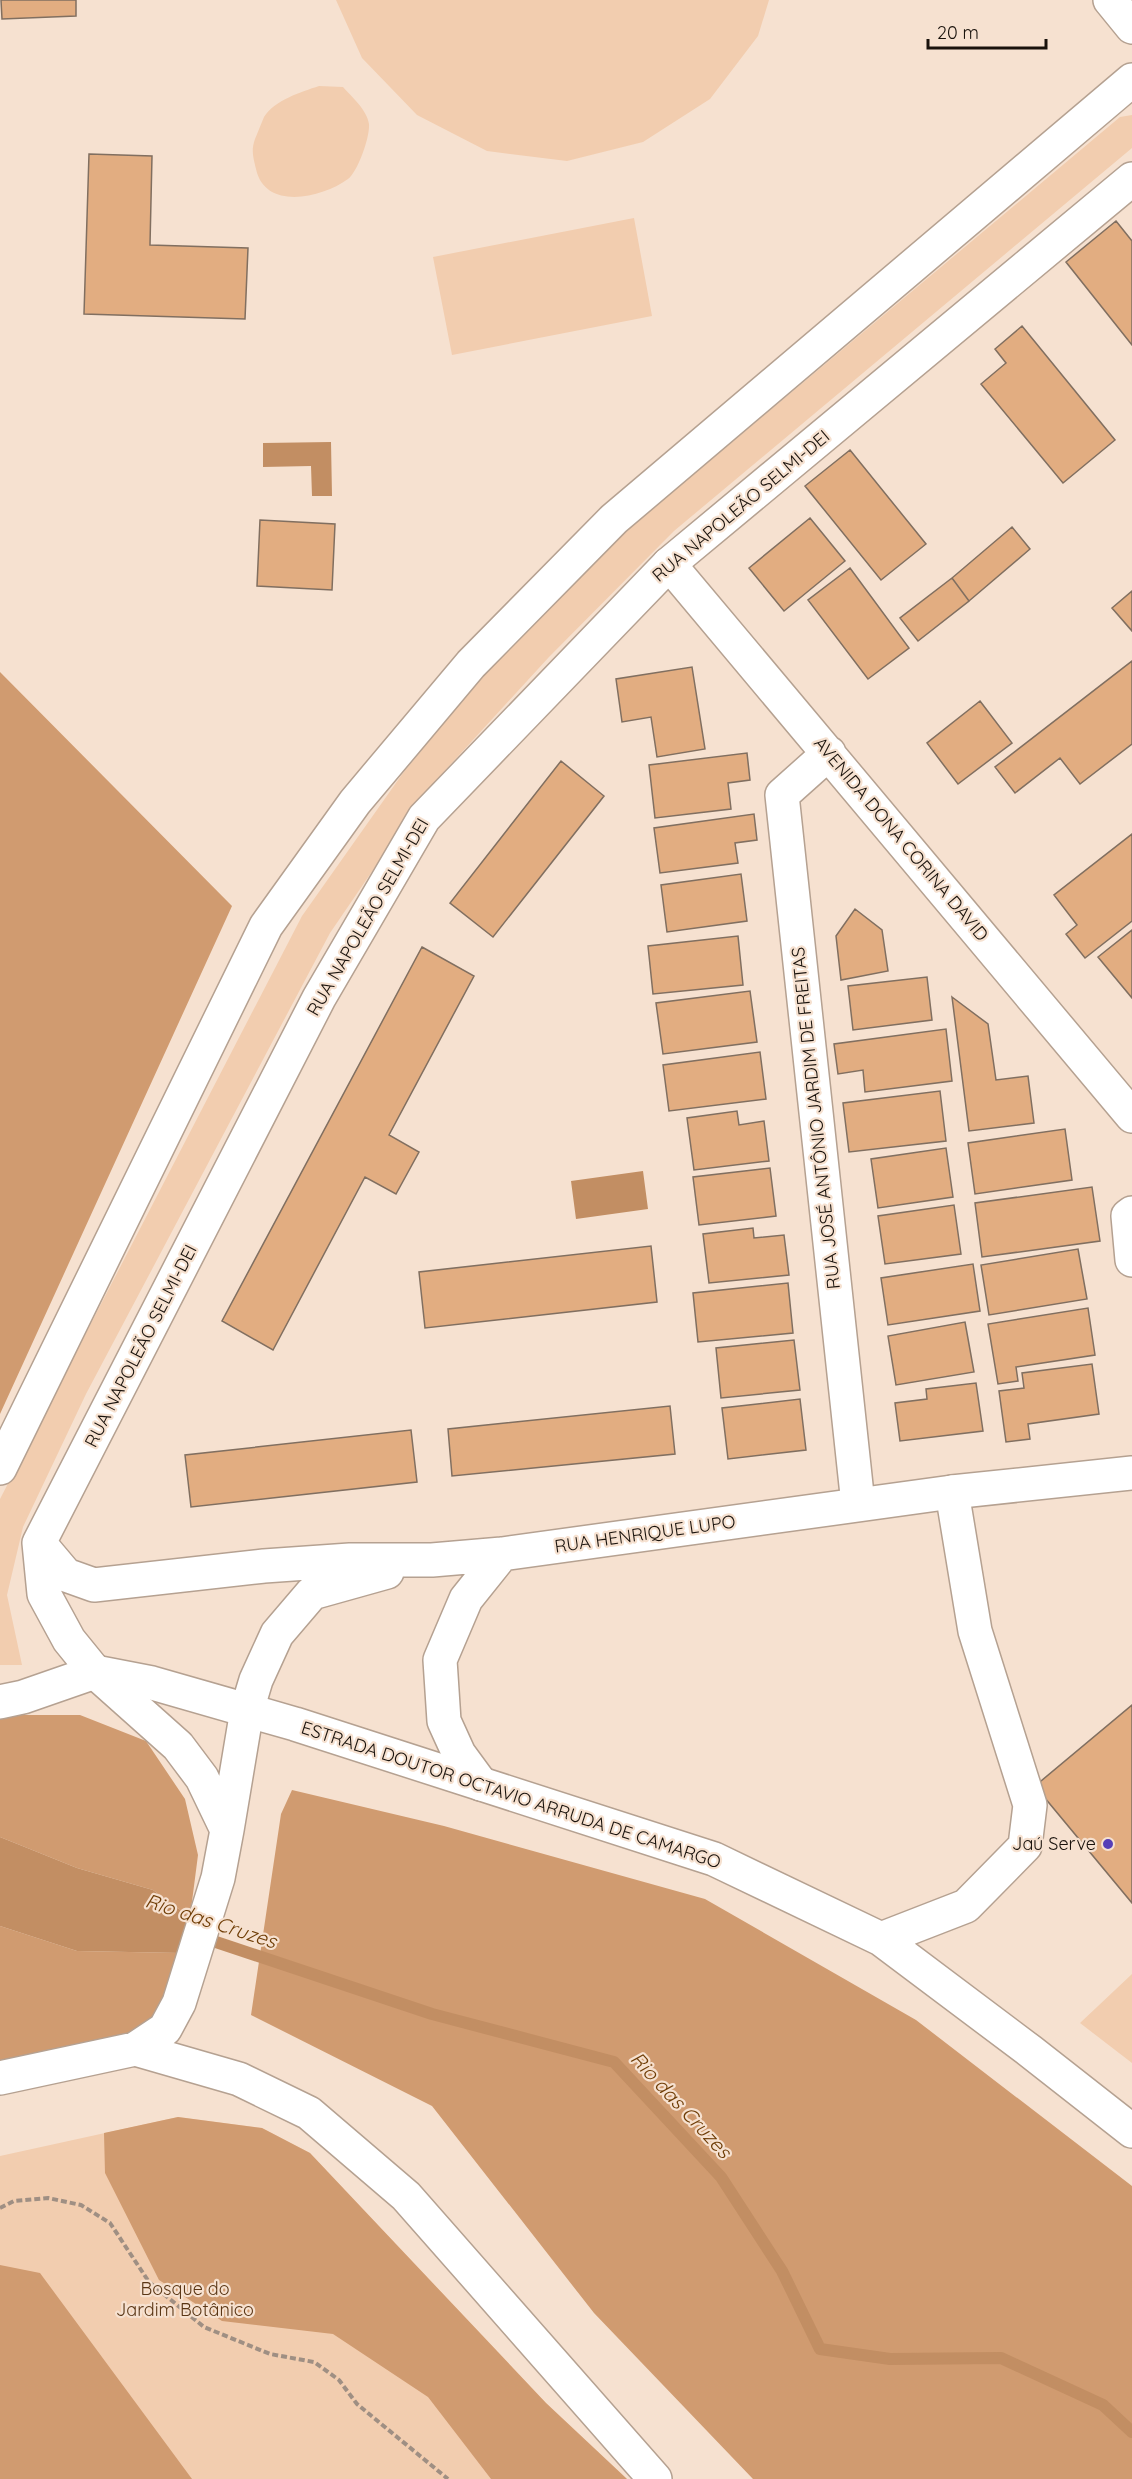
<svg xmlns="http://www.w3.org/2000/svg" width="1132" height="2479" font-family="Quicksand,sans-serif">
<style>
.green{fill:#f2cdaf}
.forest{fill:#d09b70}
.water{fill:#c28e63}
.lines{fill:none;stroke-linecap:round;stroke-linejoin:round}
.stream{stroke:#c28e63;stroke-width:12}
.building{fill:#e2ad81;stroke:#816f60;stroke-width:1.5}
.street-casing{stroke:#b5a191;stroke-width:36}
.secondary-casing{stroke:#b5a191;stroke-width:36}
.path{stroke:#9f8f83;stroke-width:4;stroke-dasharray:6 3;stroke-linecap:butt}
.street{stroke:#fff;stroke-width:33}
.secondary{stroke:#fff;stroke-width:33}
.poi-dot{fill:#573fb7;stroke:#f6e1d0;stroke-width:2}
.labels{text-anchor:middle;stroke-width:4.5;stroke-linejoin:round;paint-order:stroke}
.street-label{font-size:18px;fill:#19120c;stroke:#f6e1d0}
.poi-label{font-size:18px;fill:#19120c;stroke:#f6e1d0;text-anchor:end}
.park-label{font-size:18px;fill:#5a3615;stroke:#f6e1d0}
.water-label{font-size:20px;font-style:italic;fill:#6f3d06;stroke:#f6e1d0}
</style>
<rect width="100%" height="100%" fill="#f6e1d0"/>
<path class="green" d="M336,0H769L758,36L710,99L643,142L567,161L487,151L417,115L362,58Z
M319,86L343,87C352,97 367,110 369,124C370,137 358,171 348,179C322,198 265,211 256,169C253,157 251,150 255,139C258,132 261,124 264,117C275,100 301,92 319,86Z
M1132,115V148L674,531L549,657L429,788L330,933L86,1394L23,1527L7,1595L22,1665H0V1499L302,916L403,773L504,649L626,531L1120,117Z
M634,218L652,316L452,355L433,257Z
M1132,1974V2063L1080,2023Z
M178,2117L262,2128L310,2153L546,2403L627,2479H0V2156Z"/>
<path class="forest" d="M0,672L232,906L0,1414Z
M0,1715H80L146,1741L185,1799L198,1855L190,1917L153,1890L77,1868L0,1837Z
M292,1790L444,1826L705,1899L916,2020L1132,2186V2479H753L594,2313L432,2106L251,2015L281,1814Z
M0,1926L77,1951L181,1953L162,2018L63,2062L0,2075Z
M178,2117L262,2128L310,2153L546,2403L627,2479H491L428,2397L333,2334L222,2321L159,2280L105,2173L104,2133Z
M0,2265L40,2273L192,2479H0Z"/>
<path class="water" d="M331,442L332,496H312L311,466L263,467V443Z
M643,1171L648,1209L576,1219L571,1181Z
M0,1837L77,1868L153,1890L190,1917L181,1953L77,1951L0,1926Z"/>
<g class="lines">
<path class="stream" d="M201,1937L432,2014L614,2062L721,2177L782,2271L820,2349L890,2359L1001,2358L1103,2405L1132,2432"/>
</g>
<path class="building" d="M1,0H76V16L2,19Z
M89,154L152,156L150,245L248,248L245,319L84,314Z
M1116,221L1132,241V345L1066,262Z
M1022,326L1115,440L1063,483L981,384L1006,363L995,349Z
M850,450L926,544L881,580L805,486Z
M810,518L845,561L784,611L749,568Z
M260,520L335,524L332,590L257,586Z
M1012,527L1030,549L969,601L952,578Z
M850,568L909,648L868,679L808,600Z
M952,578L969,601L918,641L900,618Z
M1132,591V631L1112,608Z
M1132,661V744L1080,784L1060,758L1015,793L995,767Z
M692,667L705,749L657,757L651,717L622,722L616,679Z
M980,701L1012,743L958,784L927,743Z
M747,753L750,780L728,783L731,809L655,818L649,765Z
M561,761L604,796L493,937L450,903Z
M754,814L757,840L735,843L738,863L660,873L654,828Z
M1132,834V921L1085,958L1066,934L1077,925L1054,895Z
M741,874L747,921L667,932L661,885Z
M855,909L882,930L888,971L841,980L836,936Z
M1132,930V998L1098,957Z
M738,936L743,985L653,994L648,946Z
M422,947L474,976L389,1135L419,1152L396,1194L365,1177L273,1350L222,1321Z
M927,977L932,1020L853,1030L848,986Z
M750,991L757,1042L663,1054L656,1003Z
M952,997L988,1024L996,1080L1028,1076L1034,1123L969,1131Z
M946,1029L952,1081L865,1092L863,1070L838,1074L834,1044Z
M760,1052L766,1099L669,1111L663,1065Z
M940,1091L946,1141L849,1152L843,1103Z
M737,1111L739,1125L764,1121L769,1161L694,1170L687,1118Z
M1065,1129L1072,1180L975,1194L968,1143Z
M946,1148L953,1197L878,1208L871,1159Z
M770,1168L776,1216L699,1225L693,1177Z
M1092,1187L1100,1241L982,1257L975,1203Z
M954,1205L961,1254L885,1264L878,1216Z
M753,1228L754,1238L784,1235L789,1275L709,1283L703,1234Z
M651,1246L657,1302L425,1328L419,1272Z
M1078,1249L1087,1299L989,1315L981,1265Z
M973,1264L980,1311L888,1325L881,1278Z
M788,1283L793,1333L698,1342L693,1293Z
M1088,1308L1095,1355L1016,1367L1018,1381L998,1384L988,1324Z
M965,1322L974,1372L896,1385L888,1336Z
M794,1340L800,1390L721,1398L716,1348Z
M1092,1364L1099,1414L1028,1424L1030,1439L1006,1442L999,1391L1024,1388L1022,1373Z
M976,1383L983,1431L900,1441L895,1403L927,1399L926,1389Z
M800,1399L806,1450L728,1459L722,1408Z
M670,1406L675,1454L452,1476L448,1429Z
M411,1430L417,1482L191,1507L185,1455Z
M1132,1705V1903L1035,1786Z"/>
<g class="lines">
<g class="street-casing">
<path id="street" d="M1110,0L1132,27
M669,564L1132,1116
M829,753L782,795L858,1504
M1132,1213L1128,1216L1132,1260
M0,1702L23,1697L95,1672L152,1683L295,1724L714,1859L881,1939L1030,2051L1132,2131
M881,1939L966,1906L1025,1846L1030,1805L975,1631L952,1492
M135,2049L239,2079L309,2113L406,2196L655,2479"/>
</g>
<g class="secondary-casing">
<path id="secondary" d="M0,1468L266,926L355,802L471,664L614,519L1132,80
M39,1543L66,1575L94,1585L264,1566L350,1560H432L502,1554L952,1492L1132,1473
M481,1784L459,1754L444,1721L440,1660L466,1599L502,1554
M227,1830L247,1710L256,1680L277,1634L312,1593L387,1572
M0,2078L135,2049L165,2029L179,2003L218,1878L227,1830L202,1778L178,1746L95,1672L69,1640L44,1594L39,1543L319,998L424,818L669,564L1132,179"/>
</g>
<path class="path" d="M0,2208L14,2201L48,2198L81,2205L110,2223L149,2282L204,2327L270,2354L314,2362L339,2380L357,2404L448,2479"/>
<use href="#street" class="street"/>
<use href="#secondary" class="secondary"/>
</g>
<circle class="poi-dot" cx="1108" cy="1844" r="6"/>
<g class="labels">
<g class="street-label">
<text transform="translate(741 506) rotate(-40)" y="6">RUA NAPOLEÃO SELMI-DEI</text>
<text transform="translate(901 839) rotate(50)" y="6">AVENIDA DONA CORINA DAVID</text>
<text transform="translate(368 917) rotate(-60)" y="6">RUA NAPOLEÃO SELMI-DEI</text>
<text transform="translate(816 1118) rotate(-96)" y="6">RUA JOSÉ ANTÔNIO JARDIM DE FREITAS</text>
<text transform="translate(141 1346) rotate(-63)" y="6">RUA NAPOLEÃO SELMI-DEI</text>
<text transform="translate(645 1534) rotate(-8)" y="6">RUA HENRIQUE LUPO</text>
<text transform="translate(511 1795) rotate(18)" y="6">ESTRADA DOUTOR OCTAVIO ARRUDA DE CAMARGO</text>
</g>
<g class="poi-label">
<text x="1096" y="1850">Jaú Serve</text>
</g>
<g class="park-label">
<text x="185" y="2295">Bosque do<tspan x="185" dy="21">Jardim Botânico</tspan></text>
</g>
<g class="water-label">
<text transform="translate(211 1921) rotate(18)" y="7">Rio das Cruzes</text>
<text transform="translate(681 2105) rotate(47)" y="7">Rio das Cruzes</text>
</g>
</g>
<path d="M928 39v9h118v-9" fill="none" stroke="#19120c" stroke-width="3"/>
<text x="937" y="39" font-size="18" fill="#19120c" stroke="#f6e1d0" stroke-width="4.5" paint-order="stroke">20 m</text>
</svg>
